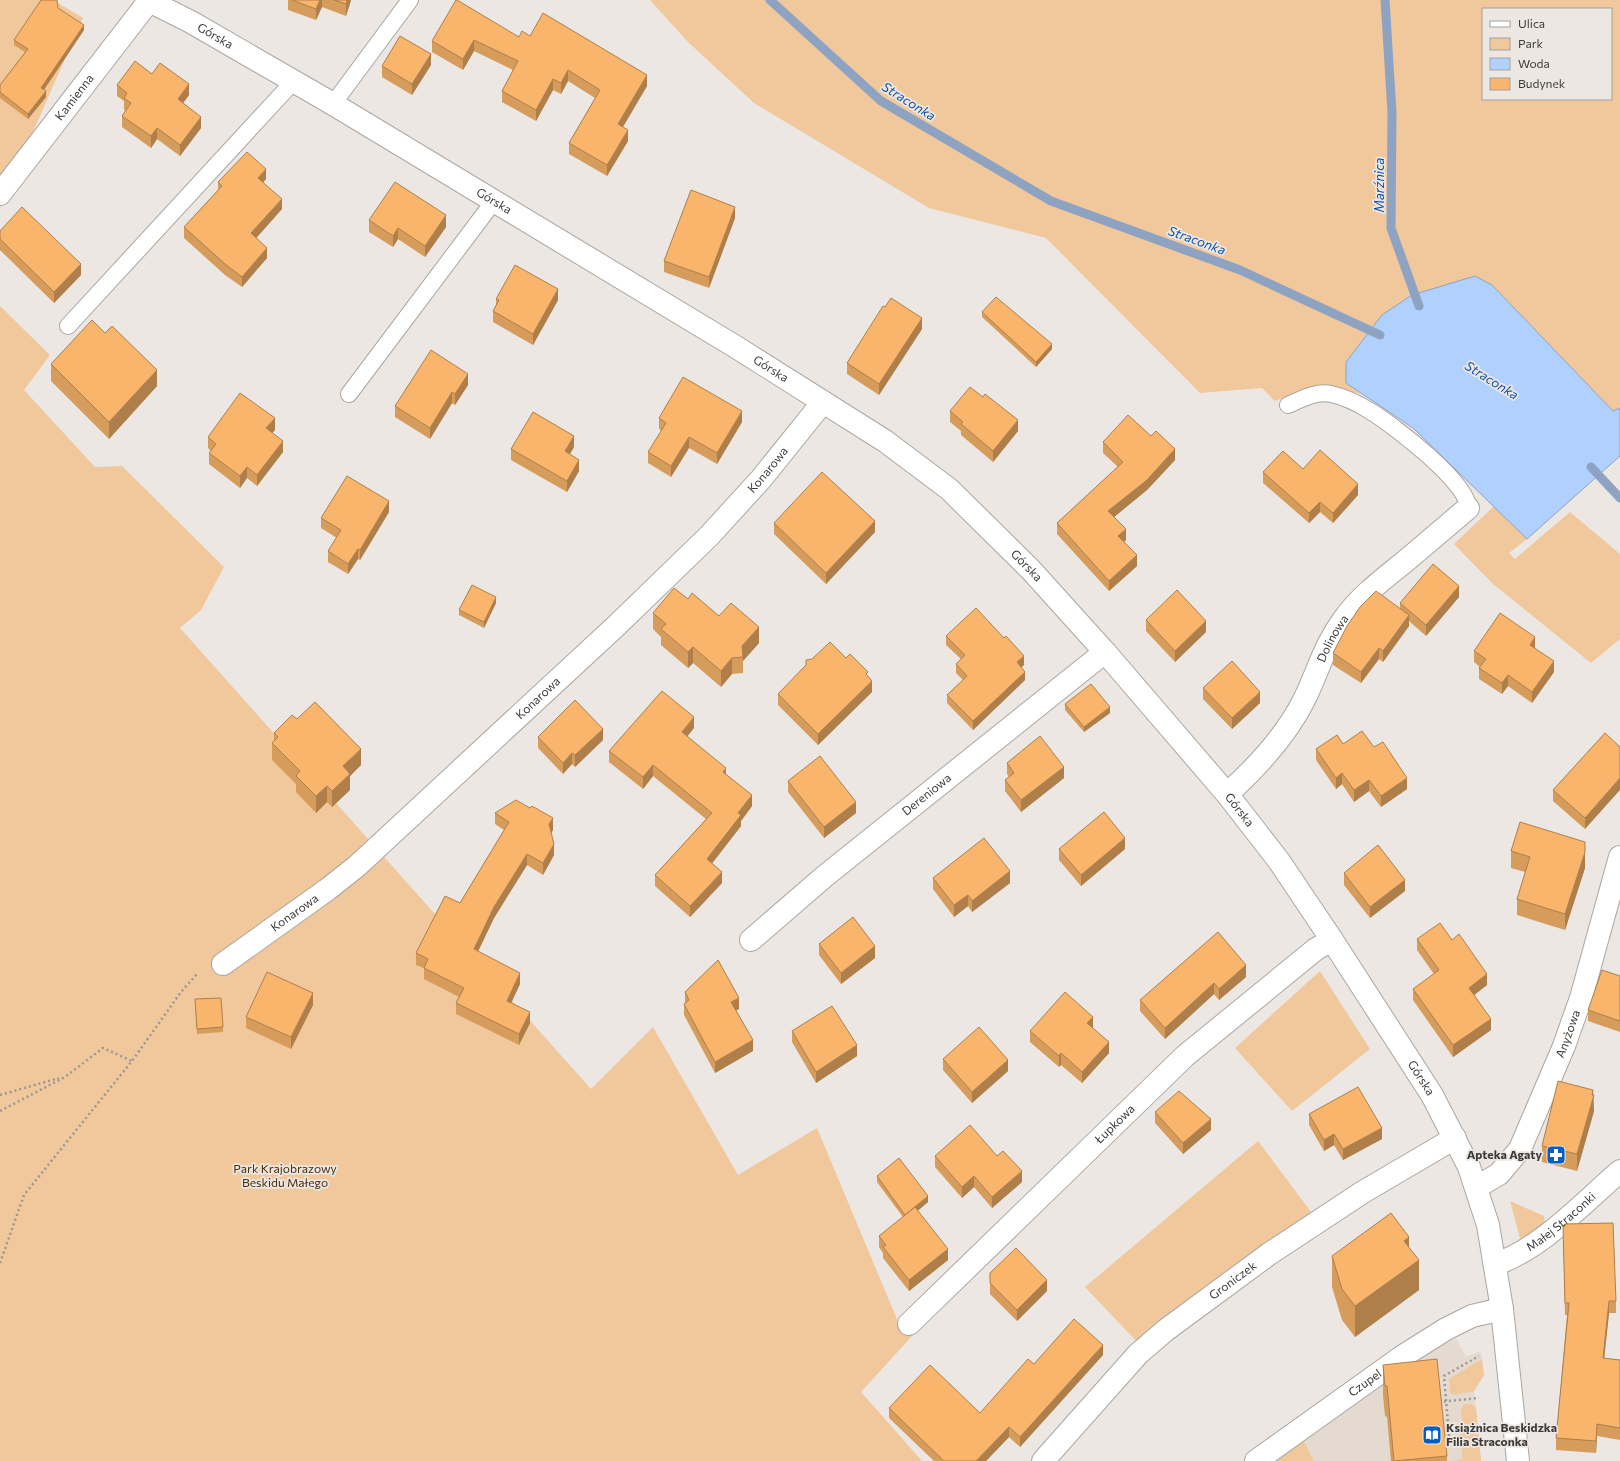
<svg xmlns="http://www.w3.org/2000/svg" width="1620" height="1461" font-family="Commissioner,sans-serif">
<style>
.built{fill:#e5dacf}
.green{fill:#f1c79c;fill-rule:evenodd}
.water{fill:#b0d0fd;stroke:#8ea3c2}
.lines{fill:none;stroke-linecap:round;stroke-linejoin:round}
.stream{stroke:#8ea3c2;stroke-width:9}
.lane-casing{stroke:#aba6a2;stroke-width:18}
.street-casing{stroke:#aba6a2;stroke-width:24}
.secondary-casing{stroke:#aba6a2;stroke-width:24}
.path{stroke:#9b9794;stroke-width:2.5;stroke-dasharray:2 3;stroke-linecap:butt}
.lane{stroke:#fff;stroke-width:16}
.street{stroke:#fff;stroke-width:22}
.secondary{stroke:#fff;stroke-width:22}
.wall{fill:#d69c5c}
.shaded-wall{fill:#ae7f4b}
.building{fill:#f9b56b;stroke:#ae7f4b}
.labels{text-anchor:middle;stroke-width:3.5;stroke-linejoin:round;paint-order:stroke}
.street-label{font-size:12px;fill:#3d3b39;stroke:#ece7e2}
.poi-label{font-size:12px;font-weight:bold;fill:#3d3b39;stroke:#ece7e2;text-anchor:end}
.park-label{font-size:12px;fill:#462b0a;stroke:#ece7e2}
.water-label{font-size:13px;font-style:italic;fill:#1051a6;stroke:#ece7e2}
</style>
<rect width="100%" height="100%" fill="#ece7e2"/>
<path class="built" d="M1456,1338L1466,1357L1481,1351L1484,1375L1474,1391L1481,1461H1314L1301,1435L1400,1370Z"/>
<path class="green" d="M0,0H53L83,18L0,207Z
M650,0H1620V408L1613,411L1492,285L1475,276L1382,315L1346,362V383L1362,394L1338,389L1293,394L1275,401L1262,388L1200,393L1046,238L929,208L754,103L688,42ZM1483,9H1611V99H1483Z
M0,306L50,355L24,390L95,467L122,466L224,567L201,610L180,628L591,1089L653,1027L738,1175L817,1128L899,1324L912,1336L861,1392L922,1461H0Z
M1494,506L1527,539L1509,553L1515,559L1570,512L1620,554V639L1591,663L1493,584L1454,544Z
M1320,971L1370,1049L1292,1111L1235,1048Z
M1258,1141L1314,1216L1140,1345L1085,1287Z
M1510,1201L1544,1216L1545,1223L1534,1232L1520,1238Z
M1482,1359L1484,1375L1474,1391L1454,1395L1450,1392L1449,1379Z
M1472,1404L1476,1407L1481,1461H1454L1463,1459L1460,1433L1463,1430L1461,1409L1464,1404Z
M1301,1435L1314,1461H1266Z"/>
<path class="water" d="M1475,276L1492,285L1613,411L1620,408V456L1527,539L1413,428L1346,383V362L1382,315L1412,295Z"/>
<g class="lines">
<path class="stream" d="M770,0L881,101L1051,201L1240,270L1380,335
M1385,0L1392,112L1391,228L1419,306
M1591,467L1620,498"/>
<g class="lane-casing">
<path id="lane" d="M333,104L410,0
M68,326L293,82
M349,394L494,201
M1288,405C1302,399 1316,391 1331,394C1345,397 1359,404 1370,411C1392,424 1470,484 1468,508"/>
</g>
<g class="street-casing">
<g id="street">
<path id="s1" d="M0,194L149,1"/>
<path id="s2" d="M1227,794C1257,767 1287,735 1305,698C1319,669 1324,646 1344,619C1361,595 1385,578 1408,559C1428,542 1448,525 1468,508"/>
<path id="s3" d="M751,940L825,876L1105,652"/>
<path id="s4" d="M223,964L328,889L357,866L616,626L709,536L761,479L823,402"/>
<path id="s5" d="M1477,1187L1499,1174L1520,1149L1564,1046L1581,998L1620,857"/>
<path id="s6" d="M1496,1264C1542,1248 1583,1203 1620,1171"/>
<path id="s7" d="M909,1324L1185,1056L1316,949L1332,940"/>
<path id="s8" d="M1043,1461L1138,1354L1166,1330L1269,1254L1363,1192L1455,1138"/>
<path id="s9" d="M1256,1461L1403,1356L1446,1329L1472,1316L1502,1309"/>
</g>
</g>
<g class="secondary-casing">
<g id="secondary">
<path id="s10" d="M147,0L191,22L333,104L736,347L885,441L949,489L1031,570L1105,652L1227,794L1279,861L1332,940L1432,1095L1469,1167L1488,1225L1502,1309L1518,1461"/>
</g>
</g>
<path class="path" d="M0,1095L59,1078
M0,1111L65,1077L103,1048L132,1061
M0,1263L24,1195L132,1061L181,992L198,973
M1439,1402L1479,1398
M1449,1436L1444,1376L1479,1356"/>
<use href="#lane" class="lane"/>
<use href="#street" class="street"/>
<use href="#secondary" class="secondary"/>
</g>
<path class="wall" d="M288,0H351L346,16L322,7L316,20L288,10Z
M58,8L84,30L44,90L46,97L28,119L0,98V85L25,52L14,45V40Z
M530,36L647,86L623,127L628,141L607,176L569,154V143L595,98L568,81L561,94L553,90L536,121L502,102V91L513,70L474,51L463,70L432,52V41Z
M431,65L412,95L382,77V66Z
M152,74L189,95L183,103L201,128L180,156L157,139L151,148L122,127V116L125,111L124,109V101L117,96V85Z
M266,179L263,182L282,209L256,238L267,258L242,287L225,275L184,238V227L218,190V182Z
M735,218L709,288L664,272V261Z
M369,220L446,227L425,257L398,239L393,247L369,232Z
M0,231L81,275L54,303L0,250Z
M496,299L558,300L533,345L493,322V311L496,305Z
M982,312L1052,349L1036,367L982,317Z
M922,329L879,395L847,374V363Z
M51,364L157,386L109,439L51,381Z
M468,385L455,405L452,403L430,439L395,417V406Z
M950,411L1018,431L993,462L961,435V431L950,422Z
M659,418L742,422L717,464L689,448L671,477L648,463V452L662,431L659,429Z
M275,430L272,433L283,452L257,486L247,478L240,488L209,464V453L211,451L208,448V437Z
M1103,442L1175,460L1147,490L1114,517L1126,540L1124,542L1137,566L1109,591L1057,534V523L1118,467L1103,453Z
M574,447L570,454L579,471L567,492L511,460V449Z
M1303,469L1358,495L1333,523L1320,512L1309,523L1263,483V472Z
M389,512L360,560L358,559L348,574L328,562V551L337,538L321,528V518Z
M774,523L875,532L826,584L774,534Z
M1459,597L1426,636L1409,621V626L1383,662L1379,659L1361,683L1333,665V653L1400,608V603Z
M688,599L719,616L759,643L743,661V673L732,674L721,687L693,663L688,668L661,645V637L653,629V613Z
M496,603L484,628L459,615V610Z
M1146,620L1206,632L1175,662L1146,631Z
M946,636L1024,665L1021,667L1025,680L973,730L947,703V695L963,680L956,673V664L961,659L946,645Z
M1535,649L1554,672L1532,703L1508,686L1502,694L1479,679V668L1480,667L1474,662V651Z
M846,658L868,677L872,692L818,745L778,705V694Z
M1203,688L1260,703L1232,729L1203,699Z
M1065,704L1110,713L1084,732L1065,710Z
M297,719L361,765L350,776V790L332,807L327,802L316,813L296,792V784L272,760V743L274,741V733Z
M694,728L687,736L726,775L752,806L741,821V826L712,863L722,883L690,917L655,886V875L706,819L653,776L643,789L609,762V751Z
M1605,733L1585,829L1553,801V790Z
M538,737L603,740L575,767L572,764L563,774L538,748Z
M1343,744L1374,747L1407,789L1381,807L1369,791L1354,802L1342,784L1336,789L1316,760V749Z
M1007,763L1064,778L1021,812L1005,791V780L1009,777L1007,774Z
M788,781L856,813L824,838L788,792Z
M495,813L553,830L551,833L554,855L543,875L527,865L494,918L478,951L520,984L511,1003L530,1023L519,1045L456,1014V1003L459,997L424,979V968L416,965V953L460,903L504,830L495,824Z
M1059,849H1125L1081,886L1059,860Z
M1511,851L1585,868L1565,930L1517,915V899L1525,872L1511,868Z
M1344,873L1405,891L1370,918L1344,885Z
M933,878L1010,883L972,912L968,906L954,917L933,889Z
M1417,939L1452,940L1487,985L1474,995L1491,1030L1453,1057L1413,1000V989L1434,974L1417,950Z
M819,944L875,958L841,984L819,955Z
M1620,976V1032L1588,1021V1010Z
M1246,977L1219,1000L1214,994L1165,1039L1140,1011V1000Z
M685,992L739,1009L736,1010L753,1051L715,1073L684,1015V1004L685,1003Z
M195,999L223,1027V1032L197,1034Z
M313,1005L291,1049L246,1028V1017Z
M1093,1028L1109,1053L1082,1083L1061,1065L1059,1067L1030,1042V1031Z
M792,1031L857,1056L816,1083L792,1042Z
M943,1059L1008,1071L972,1103L943,1070Z
M1593,1095L1594,1111L1577,1171L1542,1162V1146Z
M1155,1112L1211,1130L1183,1154L1155,1123Z
M1309,1114L1382,1139L1343,1160L1334,1145L1324,1151L1309,1125Z
M935,1156H997L1022,1182L992,1208L974,1187L962,1198L935,1167Z
M877,1176L928,1202L917,1211L948,1260L909,1291L883,1258V1253L879,1247V1236L903,1217L877,1182Z
M1563,1226L1616,1301V1313H1609L1604,1358L1620,1360V1440L1597,1436L1596,1453L1556,1450V1438L1567,1315H1565Z
M1409,1247L1419,1290L1355,1337L1342,1320L1332,1287V1256Z
M990,1273L1047,1291L1017,1321L990,1294Z
M1103,1355L1020,1447L1009,1437L986,1461H934L889,1418V1408L980,1413L1034,1364Z
M1383,1365L1447,1456V1461H1391L1387,1417L1385,1416L1383,1395Z"/>
<path class="shaded-wall" d="M320,0H322V7L316,20V9Z
M347,0H351L346,16V4Z
M84,25V30L41,94V88Z
M474,40V51L463,70V59Z
M431,54V65L412,95V84Z
M568,70V81L561,94V83Z
M647,75V86L618,135V124Z
M553,79V90L536,121V110Z
M189,84V95L178,110V99Z
M46,91V97L28,119V114Z
M201,117V128L180,156V145Z
M157,128V139L151,148V136Z
M628,130V141L607,176V165Z
M266,169V179L258,188V178Z
M282,199V209L251,244V233Z
M735,207V218L709,288V277Z
M446,215V227L425,257V246Z
M398,228V239L393,247V236Z
M267,248V258L242,287V277Z
M81,264V275L54,303V292Z
M558,289V300L533,345V334Z
M922,318V329L879,395V384Z
M1052,344V349L1036,367V362Z
M157,370V386L109,439V422Z
M468,374V385L455,405V394Z
M452,392V403L430,439V428Z
M742,411V422L717,464V453Z
M275,418V430L266,440V428Z
M1018,420V431L993,462V451Z
M574,436V447L565,462V451Z
M689,437V448L671,477V466Z
M283,441V452L257,486V475Z
M1175,449V460L1147,490L1108,522V511Z
M579,460V471L567,492V481Z
M247,467V478L240,488V476Z
M1358,484V495L1333,523V513Z
M389,501V512L360,560V550Z
M1320,502V512L1309,523V513Z
M875,521V532L826,584V573Z
M1126,529V540L1118,546V536Z
M358,549V559L348,574V564Z
M1137,555V566L1109,591V581Z
M1459,586V597L1426,636V625Z
M496,597V603L484,628V622Z
M1409,615V626L1383,662V651Z
M1206,621V632L1175,662V651Z
M759,627V643L743,661L742,646Z
M1535,637V649L1530,657V645Z
M693,647V663L688,668V652Z
M1379,648V659L1361,683V672Z
M1024,656V665L1017,671V662Z
M732,658V674L721,687V671Z
M1554,661V672L1532,703V692Z
M1025,672V680L973,730V721Z
M1508,675V686L1502,694V683Z
M872,681V692L818,745V734Z
M1260,692V703L1232,729V718Z
M1110,707V713L1084,732V727Z
M694,717V728L682,743V732Z
M603,729V740L575,767V755Z
M361,749V765L350,776V790L332,807V791L343,766Z
M572,753V764L563,774V763Z
M653,765V776L643,789V777Z
M1064,767V778L1021,812V800Z
M726,768V779L723,772Z
M1342,773V784L1336,789V778Z
M1407,778V789L1381,807V796Z
M1620,778V790L1585,829V818Z
M1369,780V791L1354,802V790Z
M327,786V802L316,813V796Z
M752,795V806L741,821V826L707,870V859L738,813Z
M856,802V813L824,838V827Z
M553,818V830L549,836V824Z
M1125,838V849L1081,886V875Z
M554,844V855L543,875V863Z
M1585,852V868L1565,930V914Z
M527,854V865L494,918L474,960V949L494,907Z
M1010,871V883L972,912V901Z
M722,872V883L690,917V906Z
M1405,880V891L1370,918V907Z
M968,895V906L954,917V905Z
M875,946V958L841,984V973Z
M1246,965V977L1219,1000V989Z
M520,973V984L507,1012V1001Z
M1487,974V985L1469,999V988Z
M1214,983V994L1165,1039V1028Z
M313,993V1005L291,1049V1037Z
M739,998V1009L731,1013V1002Z
M530,1012V1023L519,1045V1034Z
M1093,1017V1028L1087,1035V1023Z
M1491,1019V1030L1453,1057V1045Z
M753,1040V1051L715,1073V1062Z
M1109,1042V1053L1082,1083V1072Z
M857,1045V1056L816,1083V1072Z
M1061,1053V1065L1059,1067V1056Z
M1008,1060V1071L972,1103V1092Z
M1593,1090L1594,1111L1577,1171V1154Z
M1211,1119V1130L1183,1154V1143Z
M1382,1128V1139L1343,1160V1149Z
M1334,1134V1145L1324,1151V1140Z
M1022,1171V1182L992,1208V1197Z
M974,1176V1187L962,1198V1187Z
M928,1196V1202L906,1221V1215Z
M1409,1237V1267L1419,1260V1290L1355,1337V1306L1404,1241Z
M948,1249V1260L909,1291V1280Z
M1047,1280V1291L1017,1321V1310Z
M1609,1301V1313L1603,1370V1358Z
M1103,1345V1355L1020,1447V1437Z
M1597,1424V1436L1596,1453V1441Z
M1009,1427V1437L986,1461H976Z"/>
<path class="building" d="M41,0H57L58,8L84,25L41,88L46,91L28,114L0,92V85L28,49L14,40Z
M292,0H320L316,9Z
M334,0H347L346,4Z
M456,0H457L519,37L522,31L530,36L543,13L647,75L618,124L628,130L607,165L569,143L600,90L568,70L561,83L553,79L536,110L502,91L518,61L474,40L463,59L432,41Z
M400,36L431,54L412,84L382,66Z
M135,61L152,74L160,63L189,84L178,99L201,117L180,145L157,128L151,136L122,116L131,103L124,98L127,93L117,85Z
M247,152L266,169L258,178L282,199L251,233L267,248L242,277L225,264L184,227L222,186L218,182Z
M395,182L446,215L425,246L398,228L393,236L369,220Z
M691,190L735,207L709,277L664,261Z
M22,207L81,264L54,292L0,239V231Z
M515,265L558,289L533,334L493,311L499,300L496,299Z
M996,297L1052,344L1036,362L982,312Z
M891,298L922,318L879,384L847,363L883,306L885,307Z
M92,320L105,333L112,326L157,370L109,422L51,364Z
M431,350L468,374L455,394L452,392L430,428L395,406Z
M683,377L742,411L717,453L689,437L671,466L648,452L666,423L659,418Z
M970,387L983,397L985,394L1018,420L993,451L961,424L963,422L950,411Z
M240,393L275,418L266,428L283,441L257,475L247,467L240,476L209,453L216,444L208,437Z
M533,412L574,436L565,451L579,460L567,481L511,449Z
M1128,415L1151,436L1156,431L1175,449L1147,480L1108,511L1126,529L1118,536L1137,555L1109,581L1057,523L1123,462L1103,442Z
M1320,450L1358,484L1333,513L1320,502L1309,513L1263,472L1283,451L1303,469Z
M822,472L875,521L826,573L774,523Z
M347,476L389,501L360,550L358,549L348,564L328,551L341,530L321,518Z
M1433,564L1459,586L1426,625L1400,603Z
M472,585L496,597L484,622L459,610Z
M674,588L688,599L692,593L719,616L731,603L759,627L742,646L743,657L732,658L721,671L693,647L688,652L661,629L666,624L653,613Z
M1177,590L1206,621L1175,651L1146,620Z
M1376,591L1409,615L1383,651L1379,648L1361,672L1333,653L1347,626L1360,607Z
M976,608L1004,638L1006,636L1024,656L1017,662L1025,672L973,721L947,695L967,676L956,664L965,655L946,636Z
M1500,613L1535,637L1530,645L1554,661L1532,692L1508,675L1502,683L1479,668L1486,659L1474,651Z
M830,642L846,658L850,654L868,672L866,674L872,681L818,734L778,694L806,665V660L812,659Z
M1232,661L1260,692L1232,718L1203,688Z
M1091,684L1110,707L1084,727L1065,704Z
M662,691L694,717L682,732L726,768L723,772L752,795L738,813L741,815L707,859L722,872L690,906L655,875L712,813L653,765L643,777L609,751Z
M575,700L603,729L575,755L572,753L563,763L538,737Z
M315,702L361,749L343,766L350,774L332,791L327,786L316,796L296,776L300,771L272,743L278,737L274,733L292,715L297,719Z
M1362,731L1374,747L1383,742L1407,778L1381,796L1369,780L1354,790L1342,773L1336,778L1316,749L1337,735L1343,744Z
M1605,733L1620,747V778L1585,818L1553,790Z
M1040,736L1064,767L1021,800L1005,780L1014,773L1007,763Z
M820,756L856,802L824,827L788,781Z
M516,800L530,808L532,806L553,818L549,824L554,844L543,863L527,854L494,907L474,949L520,973L507,1001L530,1012L519,1034L456,1003L464,988L424,968L428,959L416,953L445,896L460,903L509,822L495,813Z
M1104,812L1125,838L1081,875L1059,849Z
M1520,822L1585,842V852L1565,914L1517,899L1530,857L1511,851Z
M984,838L1010,871L972,901L968,895L954,905L933,878Z
M1378,845L1405,880L1370,907L1344,873Z
M853,917L875,946L841,973L819,944Z
M1440,923L1452,940L1459,934L1487,974L1469,988L1491,1019L1453,1045L1413,989L1439,970L1417,939Z
M1218,932L1246,965L1219,989L1214,983L1165,1028L1140,1000Z
M718,960L739,998L731,1002L753,1040L715,1062L684,1004L689,1000L685,992Z
M1602,970L1620,976V1021L1588,1010Z
M267,972L313,993L291,1037L246,1017Z
M1065,992L1093,1017L1087,1023L1109,1042L1082,1072L1061,1053L1059,1056L1030,1031Z
M221,998L223,1027L197,1029L195,999Z
M832,1006L857,1045L816,1072L792,1031Z
M979,1027L1008,1060L972,1092L943,1059Z
M1558,1081L1593,1090L1592,1095H1594L1577,1154L1542,1146Z
M1358,1087L1382,1128L1343,1149L1334,1134L1324,1140L1309,1114Z
M1179,1091L1211,1119L1183,1143L1155,1112Z
M970,1125L997,1156L1003,1151L1022,1171L992,1197L974,1176L962,1187L935,1156Z
M899,1158L928,1196L905,1215L877,1176Z
M915,1207L948,1249L909,1280L883,1247L886,1245L879,1236Z
M1391,1213L1409,1237L1404,1241L1419,1260L1355,1306L1342,1289L1332,1256Z
M1613,1223L1616,1301H1609L1603,1358L1620,1360V1428L1597,1424L1596,1441L1556,1438L1569,1303H1565L1563,1226L1565,1224Z
M1016,1248L1047,1280L1017,1310L990,1283V1273Z
M1074,1319L1103,1345L1020,1437L1009,1427L976,1461H944L889,1408L930,1365L980,1413L1028,1359L1034,1364Z
M1437,1359L1447,1456L1394,1461L1387,1386H1385L1383,1365Z"/>
<defs>
<g id="pharmacy-square" transform="scale(1)"><rect x="-9" y="-9" width="18" height="18" rx="4" fill="#025dc6" stroke="#ece7e2"/><path d="M-2-6h4v4h4v4h-4v4h-4v-4h-4v-4h4Z" fill="#fff"/></g>
<g id="library-square" transform="scale(1)"><rect x="-9" y="-9" width="18" height="18" rx="4" fill="#025dc6" stroke="#ece7e2"/><path d="M-6-4Q-3-5.5-.7-3.5V5Q-3 3-6 4ZM6-4Q3-5.5 .7-3.5V5Q3 3 6 4Z" fill="#fff"/></g>
</defs>
<g fill-rule="evenodd">
<use href="#pharmacy-square" x="1556" y="1155"/>
<use href="#library-square" x="1432" y="1435"/>
</g>
<g class="labels">
<g class="street-label">
<text dy="4" stroke="none"><textPath href="#s10" startOffset="77">Górska</textPath></text>
<text dy="4" stroke="none"><textPath href="#s1" startOffset="122">Kamienna</textPath></text>
<text dy="4" stroke="none"><textPath href="#s10" startOffset="401">Górska</textPath></text>
<text dy="4" stroke="none"><textPath href="#s10" startOffset="725">Górska</textPath></text>
<text dy="4" stroke="none"><textPath href="#s4" startOffset="737">Konarowa</textPath></text>
<text dy="4" stroke="none"><textPath href="#s10" startOffset="1049">Górska</textPath></text>
<text dy="4" stroke="none"><textPath href="#s2" startOffset="190">Dolinowa</textPath></text>
<text dy="4" stroke="none"><textPath href="#s4" startOffset="413">Konarowa</textPath></text>
<text dy="4" stroke="none"><textPath href="#s3" startOffset="228">Dereniowa</textPath></text>
<text dy="4" stroke="none"><textPath href="#s10" startOffset="1373">Górska</textPath></text>
<text dy="4" stroke="none"><textPath href="#s4" startOffset="88">Konarowa</textPath></text>
<text dy="4" stroke="none"><textPath href="#s5" startOffset="183">Anyżowa</textPath></text>
<text dy="4" stroke="none"><textPath href="#s10" startOffset="1697">Górska</textPath></text>
<text dy="4" stroke="none"><textPath href="#s7" startOffset="287">Łupkowa</textPath></text>
<text dy="4" stroke="none"><textPath href="#s6" startOffset="78">Małej Straconki</textPath></text>
<text dy="4" stroke="none"><textPath href="#s8" startOffset="263">Groniczek</textPath></text>
<text dy="4" stroke="none"><textPath href="#s9" startOffset="134">Czupel</textPath></text>
</g>
<g class="poi-label">
<text x="1542" y="1159">Apteka Agaty</text>
<text x="1446" y="1432" text-anchor="start">Książnica Beskidzka<tspan x="1446" dy="14">Filia Straconka</tspan></text>
</g>
<g class="park-label">
<text x="285" y="1173">Park Krajobrazowy<tspan x="285" dy="14">Beskidu Małego</tspan></text>
</g>
<g class="water-label">
<text transform="translate(909 101) rotate(32)" y="5">Straconka</text>
<text transform="translate(1379 185) rotate(-90)" y="5">Marźnica</text>
<text transform="translate(1197 240) rotate(20)" y="5">Straconka</text>
<text transform="translate(1492 380) rotate(32)" y="5">Straconka</text>
</g>
</g>
<rect x="1482" y="8" width="130" height="92" fill="#ece7e2" stroke="#a6a29e"/>
<rect x="1490" y="21" width="20" height="6" fill="#ffffff" stroke="#a6a29e"/>
<text x="1518" y="28" font-size="12" fill="#3d3b39">Ulica</text>
<rect x="1490" y="38" width="20" height="12" fill="#f1c79c" stroke="#a6a29e"/>
<text x="1518" y="48" font-size="12" fill="#3d3b39">Park</text>
<rect x="1490" y="58" width="20" height="12" fill="#b0d0fd" stroke="#a6a29e"/>
<text x="1518" y="68" font-size="12" fill="#3d3b39">Woda</text>
<rect x="1490" y="78" width="20" height="12" fill="#f9b56b" stroke="#a6a29e"/>
<text x="1518" y="88" font-size="12" fill="#3d3b39">Budynek</text>
</svg>
